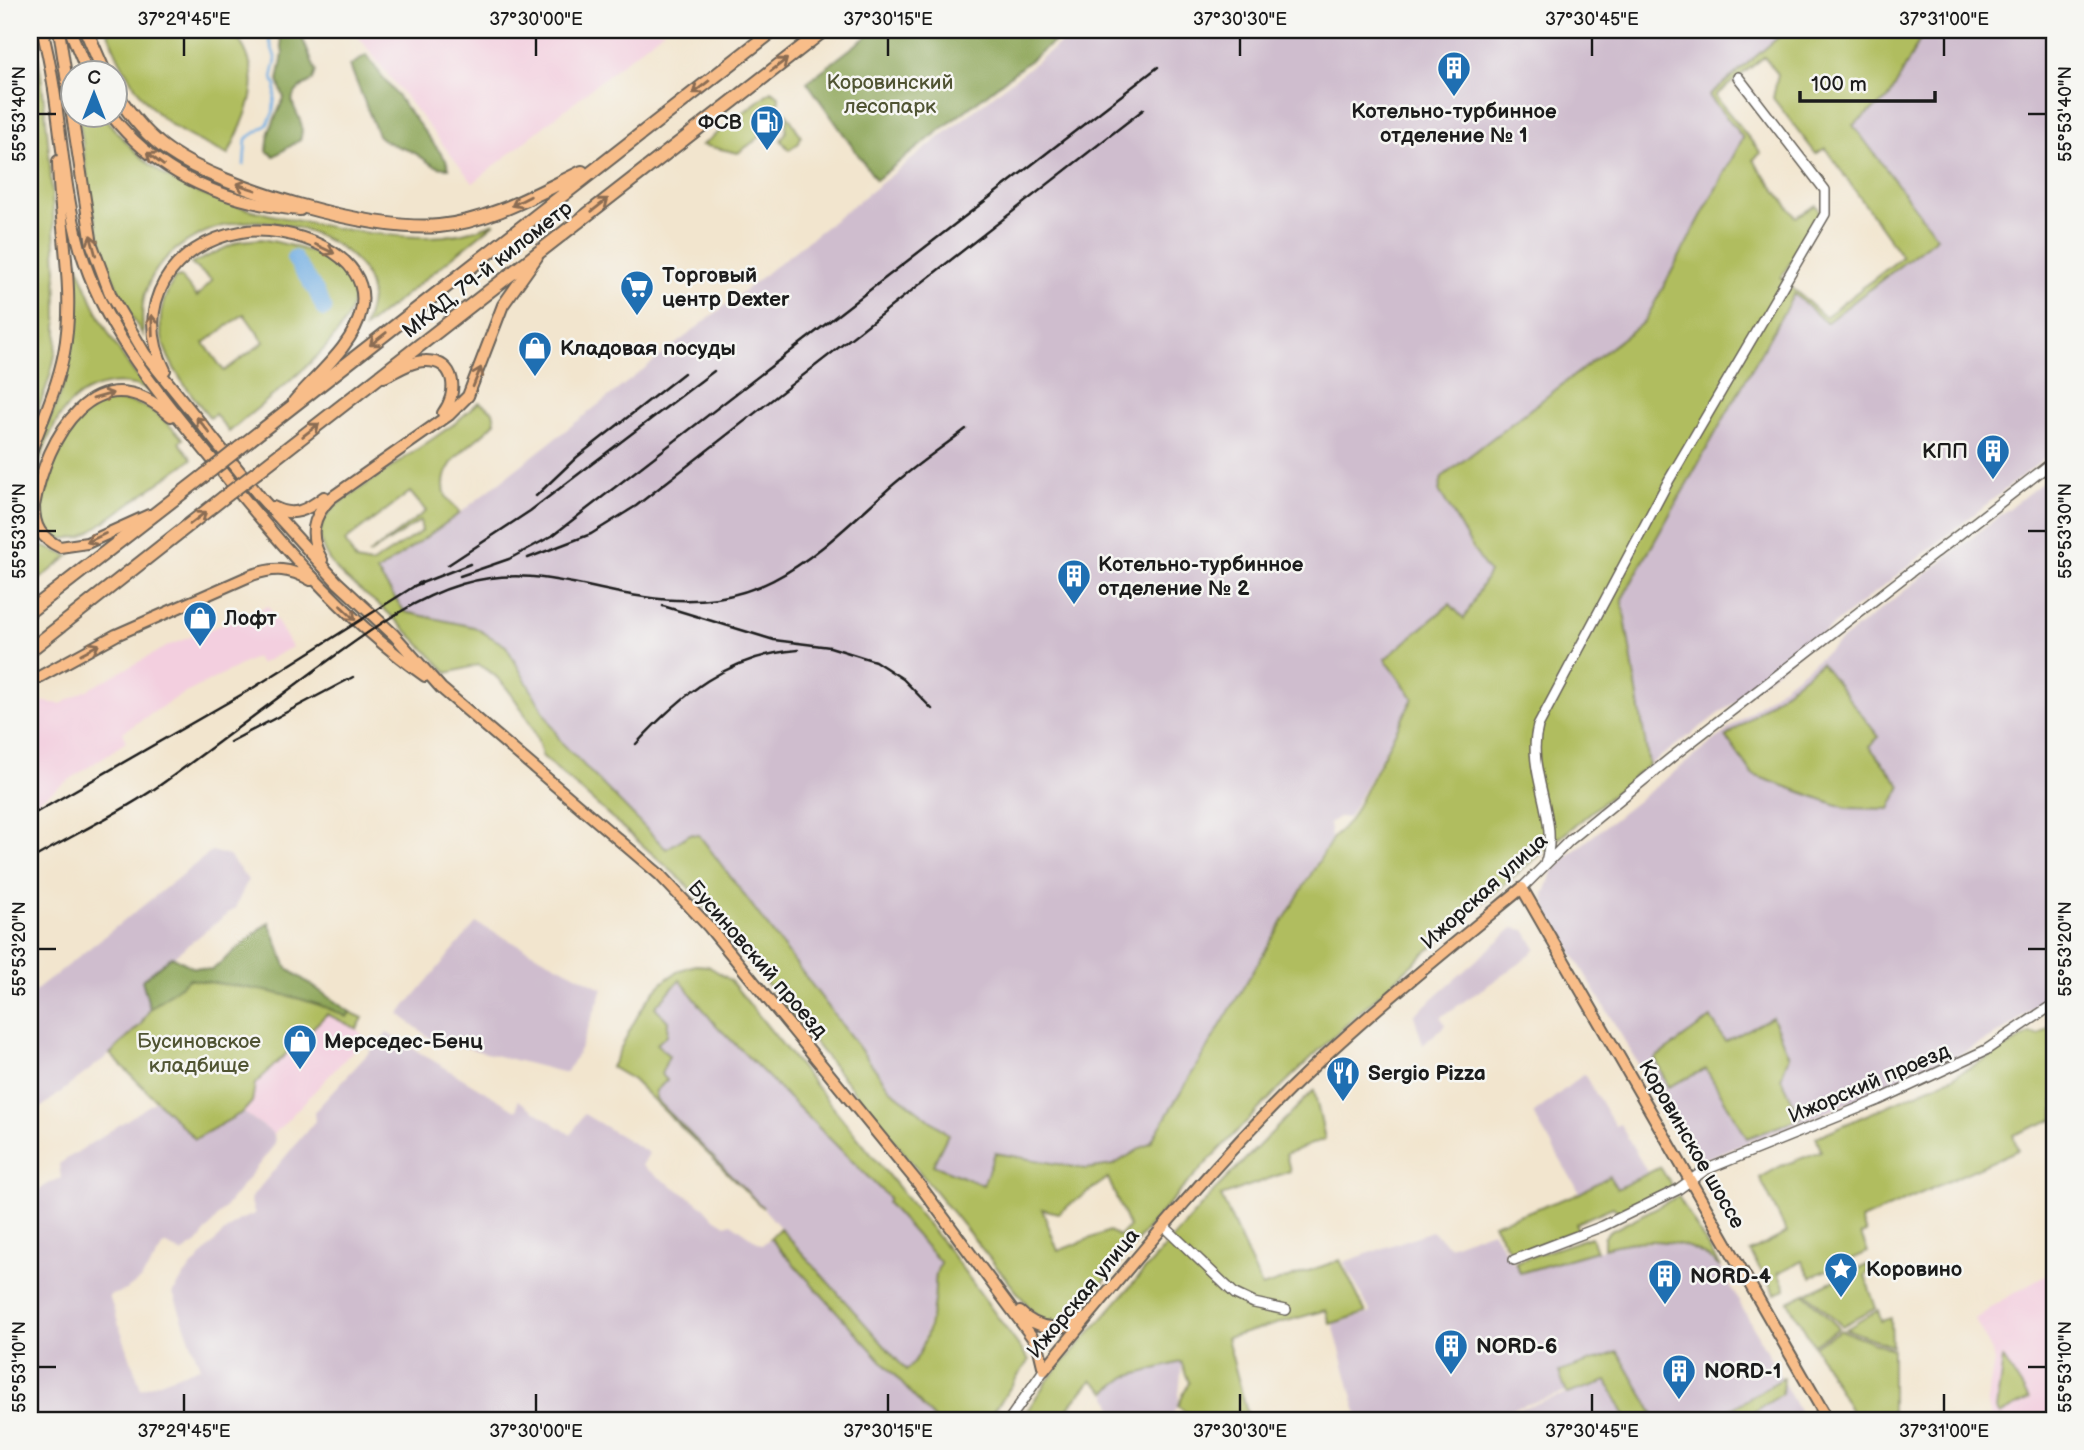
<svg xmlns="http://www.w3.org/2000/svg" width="2084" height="1450" font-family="'Balsamiq Sans',sans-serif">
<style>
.built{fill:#f3cfdf}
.industrial{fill:#cfbdce}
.green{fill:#b0bd5f;stroke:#666c3e;stroke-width:2;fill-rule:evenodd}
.forest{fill:#8ca456;stroke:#546039;stroke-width:2}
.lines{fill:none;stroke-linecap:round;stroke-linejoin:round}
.stream{stroke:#71ade2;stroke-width:2.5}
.river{stroke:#71ade2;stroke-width:16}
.minor-casing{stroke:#67625a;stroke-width:12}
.major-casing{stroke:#67625a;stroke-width:14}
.highway-casing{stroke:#67625a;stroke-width:16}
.minor{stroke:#fff;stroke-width:9}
.major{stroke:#f8bd89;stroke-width:10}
.highway{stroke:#f8bd89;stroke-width:12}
.rail{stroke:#1c1c1c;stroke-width:2.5}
.highway-bridge-casing{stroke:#67625a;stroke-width:16;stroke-linecap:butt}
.highway-bridge{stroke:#f8bd89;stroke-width:12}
.oneway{stroke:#8a6c52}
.ticks{fill:none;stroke:#1c1c1c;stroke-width:2.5}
.labels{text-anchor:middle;stroke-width:5;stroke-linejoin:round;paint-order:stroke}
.park-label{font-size:21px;fill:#505433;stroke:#f6f6f2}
.poi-label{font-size:21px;font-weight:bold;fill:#1c1c1c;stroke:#f6f6f2;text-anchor:start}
.street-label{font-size:21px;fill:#1c1c1c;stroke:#f6f6f2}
.neatline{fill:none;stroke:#1c1c1c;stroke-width:2.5}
.ticks-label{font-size:18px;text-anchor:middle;fill:#1c1c1c}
</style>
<rect width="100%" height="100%" fill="#f6f6f2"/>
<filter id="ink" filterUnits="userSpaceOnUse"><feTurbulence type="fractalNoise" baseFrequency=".0143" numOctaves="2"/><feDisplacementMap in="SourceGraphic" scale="14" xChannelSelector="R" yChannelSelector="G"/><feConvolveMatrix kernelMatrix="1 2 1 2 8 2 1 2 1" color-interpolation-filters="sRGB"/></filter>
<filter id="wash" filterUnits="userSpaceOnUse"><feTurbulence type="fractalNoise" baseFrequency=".00686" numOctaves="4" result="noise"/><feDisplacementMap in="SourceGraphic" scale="28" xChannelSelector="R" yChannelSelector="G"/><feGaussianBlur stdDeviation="1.57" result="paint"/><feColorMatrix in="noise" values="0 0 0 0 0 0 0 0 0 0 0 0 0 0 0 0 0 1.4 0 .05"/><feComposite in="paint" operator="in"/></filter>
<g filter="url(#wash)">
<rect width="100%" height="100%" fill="#f2e5ce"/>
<path class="built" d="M353,30H664L473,183Z
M268,606L292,647L260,664L256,657L174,699L123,732L126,742L30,806V700L61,704L170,645Z
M327,1014L357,1029L365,1038L274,1134L243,1112L252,1102L255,1084Z
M2054,1271V1420H1992L1987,1401L1994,1362L1992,1352L1975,1319L2002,1300Z"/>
<path class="industrial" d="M1077,30H1787L1709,96L1743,138L1645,321L1442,477L1439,491L1465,530L1470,548L1489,572L1464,620L1450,605L1385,658L1413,698L1348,818L1339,817L1329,823L1331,838L1151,1142L1113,1165L1086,1169L1043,1164L983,1185L933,1165L947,1134L891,1090L699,836L690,834L666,849L561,742L506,646L474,627L405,613L377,572L460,513Z
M1925,30H2054V451L1762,682L1649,765L1622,599L1794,294L1826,322L1937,237L1853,125L1889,98Z
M2054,473V993L2004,1030L1959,1055L1815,1117L1707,1158H1694L1547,910L1544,895L1553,871L1565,858Z
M212,851L229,856L248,880L235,908L142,981L150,1009L141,1024L110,1054L30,1116V995Z
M476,923L603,989L580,1049L566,1073L431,1039L399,1014Z
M1513,928L1525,930L1536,949L1519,964L1441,1017L1445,1025L1423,1045L1414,1015Z
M680,979L714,1023L889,1198L887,1203L941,1264L936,1269L934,1302L917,1362L906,1371L763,1208L656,1099L660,1074L655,1007Z
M387,1033L517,1111L518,1100L571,1135L584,1114L649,1153L642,1166L704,1207L713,1217L726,1225L731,1223L762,1245L770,1238L935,1420H30V1198L46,1185L61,1178L59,1164L156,1101L195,1139L243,1112L274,1134L275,1144L197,1243L182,1253L165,1244L141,1279L126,1290L109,1296L141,1389L200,1367L173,1293L183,1277L220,1236L239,1220L255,1214L250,1199L315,1121L314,1112Z
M1584,1074L1615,1126L1620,1124L1647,1172L1616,1189L1609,1176L1580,1193L1533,1114Z
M1492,1230L1520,1273L1621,1244L1664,1242L1702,1251L1720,1267L1804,1420H1640L1627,1373L1477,1420H1359L1333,1324L1371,1313L1344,1262L1432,1231L1449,1246Z
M1182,1362L1178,1406L1168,1420H1118L1106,1392L1126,1377Z
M1607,1381L1627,1420H1484Z"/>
<path class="green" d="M30,30C47,50 61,310 56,349C52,377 40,404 30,431Z
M107,30H232C269,76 249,109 228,155C209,145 186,137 170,124C140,102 119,64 107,30Z
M1787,30H1925L1889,98L1853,125L1937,237L1826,323L1794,294L1622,599L1649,765C1488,895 1324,1035 1184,1187C1147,1227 1113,1271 1078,1313L1065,1323L1045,1321L1034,1313L685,883L542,756C536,727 505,675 478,665L448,673C427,652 408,631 386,611C365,592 332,575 322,546C316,529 325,515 338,504L454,424L479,402L493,411L495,422C478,443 434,462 446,496C448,501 456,508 460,513L377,572L405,612L474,627L506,646L561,742L666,849L690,834L699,835L891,1090L948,1134L933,1165L983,1185L995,1153L1086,1169L1113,1165L1151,1142L1332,839L1350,820L1413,698L1385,659L1450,604L1464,619L1489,572C1469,547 1457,518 1439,491L1442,477L1645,321L1743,138L1709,96ZM1764,57L1778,74L1773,98L1816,154L1825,148L1902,257L1825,317L1781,278L1821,212L1816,205L1796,217L1753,160L1761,153L1715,96ZM410,492L426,511L368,555L420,521L422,531L371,564L356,561L345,541ZM1108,1178L1129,1227L1119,1236L1109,1231L1058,1251L1042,1209L1058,1213Z
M771,91L779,96C780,126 760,137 738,153L702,145Z
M787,114L801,136L799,143L789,150L781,140L786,132Z
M79,116H103C126,143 150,170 183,186C237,213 366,237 427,237C450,237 473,232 495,223L364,328C367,316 372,304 371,292C365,243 287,217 245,222C206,226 161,249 147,288C141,303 142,319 143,335C98,268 89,194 79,116Z
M69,236C85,293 110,346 149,391C136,384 121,382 106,385C55,394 45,449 30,491C30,452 56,414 66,377C79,330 73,284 69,236Z
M262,239C450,274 300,370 229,432L215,414L210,418C176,375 139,332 175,278L181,277L197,297L212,280L191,264L240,241ZM244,314L264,342L224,371L204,343Z
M111,400C147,401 159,414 183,439L179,442L192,459L97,527L81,537L61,539C51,534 42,527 41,515C39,494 64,434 78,418C86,408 99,404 111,400Z
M30,530L39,545L69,556L30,587Z
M1821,663L1879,737L1869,746L1901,786L1890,809L1846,808L1753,775L1726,737Z
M696,965L708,966L730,980L948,1249L1029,1360L988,1420H935L770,1238L780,1228L906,1370C923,1358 931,1322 934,1301C936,1288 933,1273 941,1263L887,1203L889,1198L714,1023L680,980L655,1007L668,1021L667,1035L657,1044L669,1056L661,1074L667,1080L656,1091V1099L763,1208L633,1080L611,1067C632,1029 649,975 696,965Z
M186,979C236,982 302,992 346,1017L350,1012L363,1018L357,1029L327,1014L255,1084L252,1102L243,1112L195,1139L110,1054L141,1024L150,1009Z
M1772,1017L1789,1056L1781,1078L1801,1118L1747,1138L1706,1069L1668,1087L1655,1058L1711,1018L1725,1042Z
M2054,1024V1119L2013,1135L2018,1150L1861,1220L1866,1233L1861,1235L1868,1252L1811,1277L1802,1261L1778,1273L1786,1290L1775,1294L1750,1252L1787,1233L1760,1178L1781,1166L1821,1151L1816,1137L1951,1078L2030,1034L2039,1035Z
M1314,1090L1325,1139L1286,1154L1290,1171L1221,1196L1262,1287L1340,1260L1366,1313L1330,1324L1326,1310L1227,1338L1249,1420H1194L1178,1406L1189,1382L1181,1362L1126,1377L1106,1392L1092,1380L1058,1420H1021L1046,1382L1218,1187Z
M1660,1167L1673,1188L1620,1213L1613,1207L1576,1223L1577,1230L1512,1254L1493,1224L1580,1193L1609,1176L1617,1189Z
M1678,1196L1720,1267C1688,1236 1644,1237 1604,1248V1238L1609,1232Z
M1591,1237L1596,1251L1520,1273L1515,1262Z
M1867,1265L1869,1271L1865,1276L1876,1308L1842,1326L1807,1293Z
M1805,1294L1839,1328L1813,1344L1788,1302Z
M1878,1310L1881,1321L1891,1318L1892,1346L1846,1329Z
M1841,1330L1892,1349V1420H1856L1814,1346Z
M1618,1352L1657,1420H1627L1607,1381L1567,1394L1559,1372Z
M2003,1358L2029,1399L2000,1415L1996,1410Z
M1783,1378L1782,1394L1741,1420H1713Z"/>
<path class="forest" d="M279,30H299L316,71L313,80C269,103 311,110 300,140L274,156L267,151L269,132L284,98L278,81L283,54Z
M875,30H1069L876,180L807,82Z
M366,55L446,160L449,168C433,169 426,159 413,152C400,146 389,146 378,135L350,66Z
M269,922L287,968L350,1012L347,1017C298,992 244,988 189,979L150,1009L142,980L172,956L192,967L212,970Z"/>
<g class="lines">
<path class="stream" d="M244,165L246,139L267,125L273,113L276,86L272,78L276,60L266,30"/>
<path class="river" d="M294,258L316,291L324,309"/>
</g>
</g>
<g filter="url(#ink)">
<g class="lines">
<g class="minor-casing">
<path id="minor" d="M1545,864C1561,819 1525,772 1538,726L1669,480L1825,214V190L1738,77
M1522,888L1570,840L1672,757L2054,461
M1164,1226L1235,1294L1254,1303L1286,1310
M1514,1260L1603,1226L1677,1190L1705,1170L1879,1100L1986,1050L2054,1004
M1009,1420L1044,1370"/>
</g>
<g class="major-casing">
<path id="major" d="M42,30C61,101 60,177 80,248C104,330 158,393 211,458C275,538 341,617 425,676
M59,30L92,245L111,296L145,354L261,498L337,582L394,635L441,688L660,875L709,927L918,1183L1038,1345L1044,1370
M70,30L88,74
M112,116C159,175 226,203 300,210
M165,370C132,306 171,244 241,232C286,224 375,252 361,311C354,345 316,375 294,401
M384,377C397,371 411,361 425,361C457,360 458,394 443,413
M30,454C42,421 57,388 64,353C76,291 59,223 58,161
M273,507C293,518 307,510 324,497
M149,515L87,543L60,547C41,538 34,527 34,506C46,437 96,349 171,416
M322,560C308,536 312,517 331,498L449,415L468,396L503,305L537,257
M30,682L116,635L252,575C275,567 289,568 311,580
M1020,1312C1038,1331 1063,1331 1085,1318
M1044,1370C1123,1274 1201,1178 1289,1090C1362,1018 1443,953 1522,888L1828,1420"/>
</g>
<g class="highway-casing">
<path id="highway" d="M86,30L105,74
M116,93C130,115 147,136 169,151C225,190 371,232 439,226C491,221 536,194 582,172
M238,449L774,30
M257,472L824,30
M30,611L205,475
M30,650L223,498"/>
</g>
<use href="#minor" class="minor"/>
<use href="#major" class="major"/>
<use href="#highway" class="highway"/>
<path class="rail" d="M536,496L577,457L684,373
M528,558L591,534L636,506L1144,109
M448,565L530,511L714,371
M460,576L509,559L552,536L1158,67
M414,586L470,564
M663,606L774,640L830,647L875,661L903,679L932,709
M230,742L353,677
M636,744C681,695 728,655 798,650
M30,816L253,688L421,582
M30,860C76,833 127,810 170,778C220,742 268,705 318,668C363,636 408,600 462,584C529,564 580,588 644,597C758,614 807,563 885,492C910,469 939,450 966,429"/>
<g class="highway-bridge-casing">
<path id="highway-bridge" d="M205,475L238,449
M223,498L257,472"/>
</g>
<use href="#highway-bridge" class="highway-bridge"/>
</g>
<defs><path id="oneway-shaft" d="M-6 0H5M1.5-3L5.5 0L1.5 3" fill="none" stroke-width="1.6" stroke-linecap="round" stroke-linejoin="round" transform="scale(1.75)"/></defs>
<g class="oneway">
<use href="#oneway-shaft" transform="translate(779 65) rotate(-38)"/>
<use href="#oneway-shaft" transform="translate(701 87) rotate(142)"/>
<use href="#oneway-shaft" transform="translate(155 159) rotate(-143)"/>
<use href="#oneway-shaft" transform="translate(246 187) rotate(-162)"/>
<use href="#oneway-shaft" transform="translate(521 201) rotate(153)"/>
<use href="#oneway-shaft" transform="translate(600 205) rotate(-38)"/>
<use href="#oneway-shaft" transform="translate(93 245) rotate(-105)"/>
<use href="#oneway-shaft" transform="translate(325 249) rotate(25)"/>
<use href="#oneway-shaft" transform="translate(152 325) rotate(-92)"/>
<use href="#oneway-shaft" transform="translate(378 339) rotate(142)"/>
<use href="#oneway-shaft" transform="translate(477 377) rotate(-68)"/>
<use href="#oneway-shaft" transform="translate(103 396) rotate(-16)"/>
<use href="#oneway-shaft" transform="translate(203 425) rotate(-129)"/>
<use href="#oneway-shaft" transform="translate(311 430) rotate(-38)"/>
<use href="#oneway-shaft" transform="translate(198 518) rotate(-38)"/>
<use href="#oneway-shaft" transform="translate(96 538) rotate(155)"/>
<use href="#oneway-shaft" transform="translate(348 613) rotate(44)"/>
<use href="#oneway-shaft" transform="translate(90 649) rotate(-28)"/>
</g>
</g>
<path class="ticks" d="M184,38V56M536,38V56M888,38V56M1240,38V56M1592,38V56M1944,38V56M38,114H56M2028,114H2046M38,531H56M2028,531H2046M38,949H56M2028,949H2046M38,1367H56M2028,1367H2046M184,1394V1412M536,1394V1412M888,1394V1412M1240,1394V1412M1592,1394V1412M1944,1394V1412"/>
<defs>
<g id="building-pin" transform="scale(1.75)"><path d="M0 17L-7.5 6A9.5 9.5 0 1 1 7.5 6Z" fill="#1f6fb2" stroke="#f6f6f2"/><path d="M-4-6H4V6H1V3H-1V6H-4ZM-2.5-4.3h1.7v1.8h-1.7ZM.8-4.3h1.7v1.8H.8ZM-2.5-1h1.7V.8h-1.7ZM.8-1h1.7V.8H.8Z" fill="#fff"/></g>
<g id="fuel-pin" transform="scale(1.75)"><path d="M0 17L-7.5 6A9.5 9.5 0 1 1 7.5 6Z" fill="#1f6fb2" stroke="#f6f6f2"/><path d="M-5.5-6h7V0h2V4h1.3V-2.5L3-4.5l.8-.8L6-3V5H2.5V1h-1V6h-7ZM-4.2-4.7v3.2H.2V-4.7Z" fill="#fff"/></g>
<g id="supermarket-pin" transform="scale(1.75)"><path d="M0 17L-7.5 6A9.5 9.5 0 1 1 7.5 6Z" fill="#1f6fb2" stroke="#f6f6f2"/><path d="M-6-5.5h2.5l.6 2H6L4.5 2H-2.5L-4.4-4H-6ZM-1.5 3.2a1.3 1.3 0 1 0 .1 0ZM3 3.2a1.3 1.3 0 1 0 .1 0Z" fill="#fff"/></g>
<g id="shop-pin" transform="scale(1.75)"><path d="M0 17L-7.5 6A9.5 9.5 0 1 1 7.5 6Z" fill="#1f6fb2" stroke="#f6f6f2"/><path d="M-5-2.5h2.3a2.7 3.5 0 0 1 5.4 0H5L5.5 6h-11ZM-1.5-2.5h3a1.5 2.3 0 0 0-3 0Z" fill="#fff"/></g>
<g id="restaurant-pin" transform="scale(1.75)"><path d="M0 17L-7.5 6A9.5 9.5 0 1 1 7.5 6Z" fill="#1f6fb2" stroke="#f6f6f2"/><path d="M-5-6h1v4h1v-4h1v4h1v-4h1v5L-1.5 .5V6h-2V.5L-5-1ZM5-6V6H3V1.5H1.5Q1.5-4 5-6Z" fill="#fff"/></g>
<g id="sight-pin" transform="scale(1.75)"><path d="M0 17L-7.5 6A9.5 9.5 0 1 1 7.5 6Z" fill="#1f6fb2" stroke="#f6f6f2"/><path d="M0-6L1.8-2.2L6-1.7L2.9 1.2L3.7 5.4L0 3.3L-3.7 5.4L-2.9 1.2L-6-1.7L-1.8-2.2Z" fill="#fff"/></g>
</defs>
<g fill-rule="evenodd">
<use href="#building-pin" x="1454" y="68"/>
<use href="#fuel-pin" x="767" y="122"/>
<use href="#supermarket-pin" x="637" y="287"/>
<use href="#shop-pin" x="535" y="348"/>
<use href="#building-pin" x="1993" y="451"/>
<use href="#building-pin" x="1074" y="576"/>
<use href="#shop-pin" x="200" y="618"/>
<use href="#shop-pin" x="300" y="1041"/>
<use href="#restaurant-pin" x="1343" y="1073"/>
<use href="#sight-pin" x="1841" y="1269"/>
<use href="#building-pin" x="1665" y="1276"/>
<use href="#building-pin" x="1451" y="1346"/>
<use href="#building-pin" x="1679" y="1371"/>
</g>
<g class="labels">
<g class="park-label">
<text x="890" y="89">Коровинский<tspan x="890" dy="24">лесопарк</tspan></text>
<text x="199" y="1048">Бусиновское<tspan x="199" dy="24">кладбище</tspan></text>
</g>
<g class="poi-label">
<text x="1454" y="118" text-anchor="middle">Котельно-турбинное<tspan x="1454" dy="24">отделение № 1</tspan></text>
<text x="742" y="129" text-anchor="end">ФСВ</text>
<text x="662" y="282">Торговый<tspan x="662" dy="24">центр Dexter</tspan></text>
<text x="560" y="355">Кладовая посуды</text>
<text x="1968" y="458" text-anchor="end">КПП</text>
<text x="1098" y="571">Котельно-турбинное<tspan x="1098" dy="24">отделение № 2</tspan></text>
<text x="224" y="625">Лофт</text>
<text x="324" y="1048">Мерседес-Бенц</text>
<text x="1368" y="1080">Sergio Pizza</text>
<text x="1866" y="1276">Коровино</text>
<text x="1690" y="1283">NORD-4</text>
<text x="1476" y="1353">NORD-6</text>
<text x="1704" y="1378">NORD-1</text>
</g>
<g class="street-label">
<text transform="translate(487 269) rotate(-38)" y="7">МКАД, 79-й километр</text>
<text transform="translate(1484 891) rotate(-42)" y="7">Ижорская улица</text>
<text transform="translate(758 959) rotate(49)" y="7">Бусиновский проезд</text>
<text transform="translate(1869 1083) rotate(-23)" y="7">Ижорский проезд</text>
<text transform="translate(1692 1144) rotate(60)" y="7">Коровинское шоссе</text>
<text transform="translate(1083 1293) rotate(-50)" y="7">Ижорская улица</text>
</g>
</g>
<rect width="2084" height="1450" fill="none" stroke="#f6f6f2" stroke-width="77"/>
<g transform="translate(94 94)"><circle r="33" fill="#f6f6f2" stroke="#9f9f9c" stroke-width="2"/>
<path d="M0-5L12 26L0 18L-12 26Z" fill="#1f6fb2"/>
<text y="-10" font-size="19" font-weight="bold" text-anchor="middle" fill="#1c1c1c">С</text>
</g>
<path d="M1800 91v10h135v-10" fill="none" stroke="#1c1c1c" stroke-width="3.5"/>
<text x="1811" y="91" font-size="21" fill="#1c1c1c" stroke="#f6f6f2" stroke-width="5" paint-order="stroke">100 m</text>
<rect x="38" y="38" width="2008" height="1374" class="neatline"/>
<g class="ticks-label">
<text x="184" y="25">37°29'45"E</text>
<text x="536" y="25">37°30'00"E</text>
<text x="888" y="25">37°30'15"E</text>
<text x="1240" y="25">37°30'30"E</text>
<text x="1592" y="25">37°30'45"E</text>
<text x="1944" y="25">37°31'00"E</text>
<text transform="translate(19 114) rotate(-90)" y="6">55°53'40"N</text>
<text transform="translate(2065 114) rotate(-90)" y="6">55°53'40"N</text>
<text transform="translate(19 531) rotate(-90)" y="6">55°53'30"N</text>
<text transform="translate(2065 531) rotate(-90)" y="6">55°53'30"N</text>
<text transform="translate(19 949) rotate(-90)" y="6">55°53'20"N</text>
<text transform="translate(2065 949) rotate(-90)" y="6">55°53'20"N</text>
<text transform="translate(19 1367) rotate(-90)" y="6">55°53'10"N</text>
<text transform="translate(2065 1367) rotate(-90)" y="6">55°53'10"N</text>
<text x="184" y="1437">37°29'45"E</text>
<text x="536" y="1437">37°30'00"E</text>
<text x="888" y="1437">37°30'15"E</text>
<text x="1240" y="1437">37°30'30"E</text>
<text x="1592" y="1437">37°30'45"E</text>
<text x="1944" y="1437">37°31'00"E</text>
</g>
</svg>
